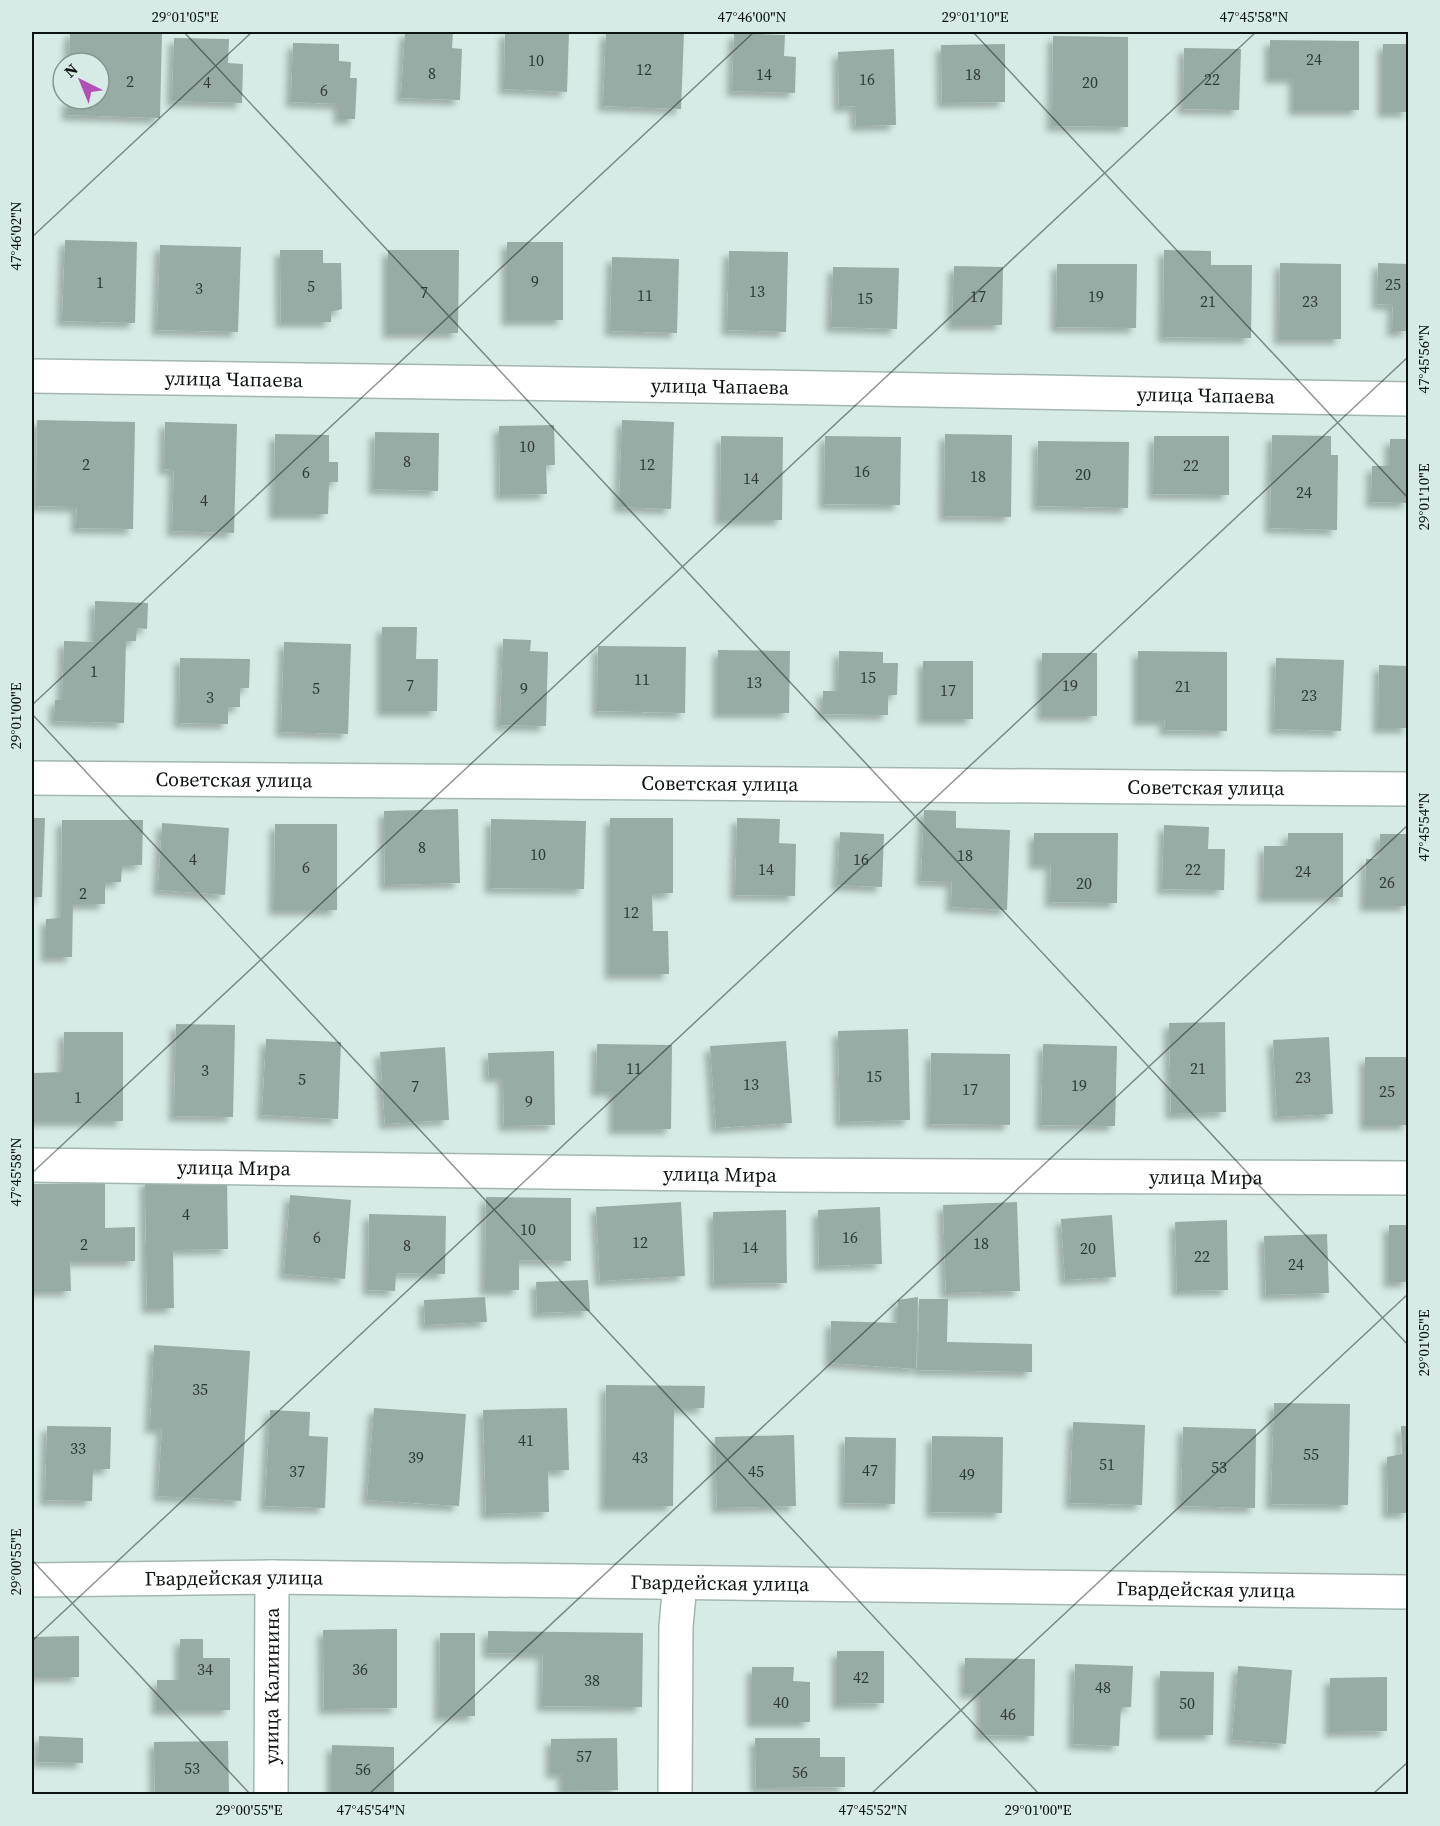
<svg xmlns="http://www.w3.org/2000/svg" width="1440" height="1826" font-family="'Source Serif 4',serif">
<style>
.building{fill:#98aca6;filter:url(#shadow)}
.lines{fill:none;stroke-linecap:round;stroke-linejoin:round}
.street-casing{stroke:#a2b7b0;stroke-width:36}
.secondary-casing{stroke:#a2b7b0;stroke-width:36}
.street{stroke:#fff;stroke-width:33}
.secondary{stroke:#fff;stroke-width:33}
.ticks{fill:none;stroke:#0c1412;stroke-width:1.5;stroke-opacity:0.45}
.labels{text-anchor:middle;stroke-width:4.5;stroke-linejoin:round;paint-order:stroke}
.number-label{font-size:16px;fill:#2f3a37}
.street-label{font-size:20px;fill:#0c1412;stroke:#d6ebe5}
.neatline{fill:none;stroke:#0c1412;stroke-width:2}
.ticks-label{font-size:15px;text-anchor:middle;fill:#0c1412}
</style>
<defs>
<filter id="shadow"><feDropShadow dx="-5.5" dy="5.5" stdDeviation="3" flood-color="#0004"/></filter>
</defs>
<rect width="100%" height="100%" fill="#d6ebe5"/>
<path class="building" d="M70,32H162L160,118L67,115L68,99H99V63H69Z
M405,32H453L452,48L462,49L460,100L401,98Z
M505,32H569L567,92L504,89Z
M606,32H684L681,109L603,106Z
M734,33L785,35L784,56L796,57L795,93L732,91Z
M1053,36L1128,37V127L1052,126Z
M174,38L229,39L228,63L243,64L242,103L172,101Z
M1270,40L1359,41V110H1294V78H1270Z
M293,43L339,44V61L351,62L350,78H357L355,119H339V104L291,102Z
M1005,44V102L942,103L941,45Z
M1383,44H1408V112H1383Z
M1184,48L1241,49L1239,110L1183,109Z
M894,49L896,125L856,126L855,106L839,107L838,52Z
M65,240L137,242L135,323L62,321Z
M507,242H563V320H507Z
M160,245L241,247L238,332L157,330Z
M280,250H323V263H341L342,309L331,312V322H281Z
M388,250H459L458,333H388Z
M1164,250L1211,251V265H1252L1251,338L1163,337Z
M729,251L788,252L786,332L727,330Z
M612,257L679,259L677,333L610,331Z
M1280,263L1341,264V339H1279Z
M1378,263L1408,264V331H1392L1393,305L1377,304Z
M1057,264H1137L1136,328L1056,327Z
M954,266L1003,267L1002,325H952Z
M833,267L899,268L897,329L831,327Z
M37,420L135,422L133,529L76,528L77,507L36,506Z
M622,420L674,422L671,509L619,507Z
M165,422L237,424L234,533L172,531L174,470L164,469Z
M554,425L555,465H546L547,494L500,495L499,426Z
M375,432L439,433L438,491L374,489Z
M275,434L329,435V462H338V482H329L328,514H274Z
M945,434L1012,435L1011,517L944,516Z
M1272,435L1331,436V455H1338L1337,530L1270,528Z
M721,436L783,437L782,520H720Z
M825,436L901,437L900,505L824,504Z
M1154,436H1229V495L1153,494Z
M1390,439H1408V503L1371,502L1372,466H1390Z
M1038,441L1129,442L1128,508L1037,506Z
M95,601L148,603L147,629L137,628L136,641H126L124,723L54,721L55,700H62L64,641L94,642Z
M382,627H417L416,659H438L437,711H382Z
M503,639L531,640L530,651L548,652L546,726L500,725Z
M284,642L351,644L348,734L281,732Z
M598,646L686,647L685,713L597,711Z
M718,650L790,651L789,713H718Z
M839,651L883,652V663H898L897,695H888V715L823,714V691H838Z
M1138,651L1227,652V731L1164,730L1165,720H1138Z
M1042,653H1097V716H1042Z
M180,658L250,659L249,688H240V707H228V724L179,723Z
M1276,658L1344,660L1341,731L1274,729Z
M923,661H973V719H923Z
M1379,665L1408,666V728H1378Z
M458,809L460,883L385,885L384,811Z
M924,810L956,811V828L1010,830L1007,910L951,907L952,882L921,881Z
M32,818H45L42,897H32Z
M610,818H673V893L652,894L653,931H668L669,974H610Z
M737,818L780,819L779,843L796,844L795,896L735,895Z
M491,819L586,821L584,889L490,888Z
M62,820H143L142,865H122L121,882H105V904H73L72,957H46V919L61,918Z
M162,823L229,828L225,895L158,890Z
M275,824H337V910H274Z
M1164,825L1209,827L1208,849H1225L1224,890L1162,889Z
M840,832L884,834L882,887L837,885Z
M1034,833H1118L1117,903L1050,902L1051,864H1034Z
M1288,833H1343V897H1263L1264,846H1288Z
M1380,834H1408V906H1365L1366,859H1379Z
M1225,1022L1226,1112L1171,1114L1169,1023Z
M176,1024L235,1025L233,1117L174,1116Z
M908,1029L910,1120L840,1122L838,1031Z
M64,1032H123V1121H34V1073L63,1072Z
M1329,1037L1333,1114L1277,1117L1273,1040Z
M266,1039L341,1042L338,1119L262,1115Z
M786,1041L792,1123L716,1128L710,1046Z
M597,1044L672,1045L671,1129H614V1091H596Z
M1043,1044L1117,1046L1115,1126L1041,1125Z
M445,1047L449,1120L385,1124L380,1052Z
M554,1051L555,1125L504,1126L503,1077H489L488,1053Z
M931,1053L1010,1054V1125L930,1124Z
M1365,1057H1408V1125H1365Z
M227,1178L228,1249L173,1250L174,1308H147L145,1180Z
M105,1183V1228L135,1227V1261H70L71,1291H32V1184Z
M290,1195L351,1200L345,1279L284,1274Z
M486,1197L571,1198V1261L519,1260V1290H485Z
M681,1202L685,1276L600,1281L596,1207Z
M1017,1202L1020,1291L946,1293L943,1205Z
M880,1207L882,1264L819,1266L818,1210Z
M786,1210L787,1283L714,1284L713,1212Z
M369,1214L446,1216L445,1274L396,1273L395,1291L368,1290Z
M1112,1215L1116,1277L1065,1280L1061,1219Z
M1227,1220L1228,1290L1177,1291L1175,1222Z
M1389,1225H1408V1282H1389Z
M1327,1234L1329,1293L1266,1295L1264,1236Z
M588,1280L590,1311L537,1313L536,1282Z
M485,1297L487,1322L425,1325L424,1300Z
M918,1297L916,1369L830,1363L831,1321L898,1323V1300Z
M919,1299H948L947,1342L1032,1344V1372L918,1370Z
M154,1345L250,1351L241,1501L158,1496L162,1428H150Z
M606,1385L705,1386L704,1408H674L673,1506H605Z
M1274,1403L1350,1404L1348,1505L1271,1504Z
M374,1408L466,1414L459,1506L367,1500Z
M567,1408L569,1470L548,1471L549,1512L486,1514L483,1410Z
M270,1410L310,1412L309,1436L328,1437L325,1508L265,1506Z
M1073,1422L1145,1425L1142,1505L1070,1503Z
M47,1426L111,1427L110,1469H93L92,1501L45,1500Z
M1401,1426H1408V1513H1388L1387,1457L1402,1454Z
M1183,1427L1256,1429L1255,1508L1181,1506Z
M794,1435L796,1506L717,1508L715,1437Z
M932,1436L1003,1437L1002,1513L931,1512Z
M845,1437L896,1438L895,1504L844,1503Z
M397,1629V1708L324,1709L323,1630Z
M488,1631L643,1633L642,1707L542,1706L543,1654L488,1653Z
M440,1633H475V1716H439Z
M79,1636V1677H32V1637Z
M180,1639H203V1658H230V1710H157V1680H180Z
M837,1651H884V1703L837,1704Z
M965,1658L1035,1659L1034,1736L981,1735V1693H965Z
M1075,1664L1133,1666L1131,1707H1121L1119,1746L1073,1744Z
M1238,1666L1292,1670L1286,1744L1232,1740Z
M752,1667H794L793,1681L810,1682V1722H752Z
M1160,1671L1214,1672L1213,1735H1160Z
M1387,1677V1731L1330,1732V1678Z
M39,1736L83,1738V1763L38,1762Z
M617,1738L618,1790L563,1791V1773H551V1739Z
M755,1738H820V1757H845V1787L756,1788Z
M228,1741L229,1794H155L154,1742Z
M332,1745L394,1747V1792H381V1794H353V1792H332Z"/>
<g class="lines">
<g class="street-casing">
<g id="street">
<path id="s1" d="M32,376L770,387L1408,399"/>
<path id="s2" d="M32,778L1408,789"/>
<path id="s3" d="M32,1165L777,1175L1408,1178"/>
<path id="s4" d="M271,1794L272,1577"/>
<path d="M675,1794L676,1626L680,1583"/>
</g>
</g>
<g class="secondary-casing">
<g id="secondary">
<path id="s5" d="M32,1580L272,1577L1408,1592"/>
</g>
</g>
<use href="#street" class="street"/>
<use href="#secondary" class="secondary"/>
</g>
<path class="ticks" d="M184,32L1408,1345M973,32L1408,498M32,237L252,32M32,705L754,32M32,714L1039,1794M32,1173L1256,32M32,1560L250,1794M32,1641L1408,357M369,1794L1408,825M871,1794L1408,1294M1373,1794L1408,1762"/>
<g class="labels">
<g class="number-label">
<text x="1314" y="65">24</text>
<text x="536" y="66">10</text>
<text x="644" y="75">12</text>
<text x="432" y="79">8</text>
<text x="764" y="80">14</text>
<text x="973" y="80">18</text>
<text x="867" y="85">16</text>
<text x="1212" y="85">22</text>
<text x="130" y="87">2</text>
<text x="207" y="88">4</text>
<text x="1090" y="88">20</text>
<text x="324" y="96">6</text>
<text x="535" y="287">9</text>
<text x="100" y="288">1</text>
<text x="1393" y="290">25</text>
<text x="311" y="292">5</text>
<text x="199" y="294">3</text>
<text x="757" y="297">13</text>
<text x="424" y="298">7</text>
<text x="645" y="301">11</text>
<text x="978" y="302">17</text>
<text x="1096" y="302">19</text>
<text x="865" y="304">15</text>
<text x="1208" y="307">21</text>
<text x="1310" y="307">23</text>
<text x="527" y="452">10</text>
<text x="407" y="467">8</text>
<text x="86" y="470">2</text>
<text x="647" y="470">12</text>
<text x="1191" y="471">22</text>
<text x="862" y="477">16</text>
<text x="306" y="478">6</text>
<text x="1083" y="480">20</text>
<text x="978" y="482">18</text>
<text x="751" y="484">14</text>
<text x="1304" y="498">24</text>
<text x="204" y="506">4</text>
<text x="94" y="677">1</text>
<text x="868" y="683">15</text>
<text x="642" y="685">11</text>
<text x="754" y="688">13</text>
<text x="410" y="691">7</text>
<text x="1070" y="691">19</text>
<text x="1183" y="692">21</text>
<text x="316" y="694">5</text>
<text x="524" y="694">9</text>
<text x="948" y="696">17</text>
<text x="1309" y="701">23</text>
<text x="210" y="703">3</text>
<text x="422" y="853">8</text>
<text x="538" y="860">10</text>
<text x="965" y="861">18</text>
<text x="193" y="865">4</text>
<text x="861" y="865">16</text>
<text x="306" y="873">6</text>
<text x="766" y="875">14</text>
<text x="1193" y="875">22</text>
<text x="1303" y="877">24</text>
<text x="1387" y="888">26</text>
<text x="1084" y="889">20</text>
<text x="83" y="899">2</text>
<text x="631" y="918">12</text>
<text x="634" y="1074">11</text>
<text x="1198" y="1074">21</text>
<text x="205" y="1076">3</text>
<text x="874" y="1082">15</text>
<text x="1303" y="1083">23</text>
<text x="302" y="1085">5</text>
<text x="751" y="1090">13</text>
<text x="1079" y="1091">19</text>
<text x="415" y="1092">7</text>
<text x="970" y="1095">17</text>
<text x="1387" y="1097">25</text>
<text x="78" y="1103">1</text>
<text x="529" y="1107">9</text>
<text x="186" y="1220">4</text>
<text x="528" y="1235">10</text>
<text x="317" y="1243">6</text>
<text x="850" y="1243">16</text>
<text x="640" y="1248">12</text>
<text x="981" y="1249">18</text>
<text x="84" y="1250">2</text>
<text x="407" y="1251">8</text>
<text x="750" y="1253">14</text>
<text x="1088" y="1254">20</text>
<text x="1202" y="1262">22</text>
<text x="1296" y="1270">24</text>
<text x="200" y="1395">35</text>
<text x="526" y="1446">41</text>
<text x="78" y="1454">33</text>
<text x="1311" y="1460">55</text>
<text x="416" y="1463">39</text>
<text x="640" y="1463">43</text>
<text x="1107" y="1470">51</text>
<text x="1219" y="1473">53</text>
<text x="870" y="1476">47</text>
<text x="297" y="1477">37</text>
<text x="756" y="1477">45</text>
<text x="967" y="1480">49</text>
<text x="205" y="1675">34</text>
<text x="360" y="1675">36</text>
<text x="861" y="1683">42</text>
<text x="592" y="1686">38</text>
<text x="1103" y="1693">48</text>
<text x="781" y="1708">40</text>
<text x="1187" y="1709">50</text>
<text x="1008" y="1720">46</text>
<text x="584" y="1762">57</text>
<text x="192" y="1774">53</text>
<text x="363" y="1775">56</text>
<text x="800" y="1778">56</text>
</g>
<g class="street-label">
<text dy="7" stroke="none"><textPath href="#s1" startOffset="202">улица Чапаева</textPath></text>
<text dy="7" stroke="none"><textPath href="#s1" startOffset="688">улица Чапаева</textPath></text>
<text dy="7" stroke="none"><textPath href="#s1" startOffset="1174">улица Чапаева</textPath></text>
<text dy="7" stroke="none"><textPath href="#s2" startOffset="202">Советская улица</textPath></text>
<text dy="7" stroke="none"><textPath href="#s2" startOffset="688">Советская улица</textPath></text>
<text dy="7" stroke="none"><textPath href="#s2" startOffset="1174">Советская улица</textPath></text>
<text dy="7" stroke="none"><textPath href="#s3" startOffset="202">улица Мира</textPath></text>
<text dy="7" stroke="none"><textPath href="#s3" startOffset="688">улица Мира</textPath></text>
<text dy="7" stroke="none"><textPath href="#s3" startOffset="1174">улица Мира</textPath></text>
<text dy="7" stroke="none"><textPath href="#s5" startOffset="202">Гвардейская улица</textPath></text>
<text dy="7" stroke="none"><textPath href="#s5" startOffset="688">Гвардейская улица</textPath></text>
<text dy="7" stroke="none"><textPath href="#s5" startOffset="1174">Гвардейская улица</textPath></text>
<text dy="7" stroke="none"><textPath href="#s4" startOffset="108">улица Калинина</textPath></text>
</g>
</g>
<rect width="1440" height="1826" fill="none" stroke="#d6ebe5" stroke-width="66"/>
<g transform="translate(81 81) rotate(317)"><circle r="28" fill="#d6ebe5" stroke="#859591" stroke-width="1.5"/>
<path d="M0-4.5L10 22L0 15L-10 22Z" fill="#b24fb6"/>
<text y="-9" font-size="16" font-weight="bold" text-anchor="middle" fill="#0c1412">N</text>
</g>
<rect x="33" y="33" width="1374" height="1760" class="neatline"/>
<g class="ticks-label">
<text x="185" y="22">29°01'05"E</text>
<text x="752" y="22">47°46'00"N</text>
<text x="975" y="22">29°01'10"E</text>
<text x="1254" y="22">47°45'58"N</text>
<text transform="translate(16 236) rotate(-90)" y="5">47°46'02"N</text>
<text transform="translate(1424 359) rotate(-90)" y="5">47°45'56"N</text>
<text transform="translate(1424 497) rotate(-90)" y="5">29°01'10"E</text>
<text transform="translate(16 716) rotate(-90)" y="5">29°01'00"E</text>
<text transform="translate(1424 827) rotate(-90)" y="5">47°45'54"N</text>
<text transform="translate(16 1172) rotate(-90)" y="5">47°45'58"N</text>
<text transform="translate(1424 1343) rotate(-90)" y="5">29°01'05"E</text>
<text transform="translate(16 1562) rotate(-90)" y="5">29°00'55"E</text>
<text x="249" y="1815">29°00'55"E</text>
<text x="371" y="1815">47°45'54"N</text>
<text x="873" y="1815">47°45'52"N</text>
<text x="1038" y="1815">29°01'00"E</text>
</g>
</svg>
